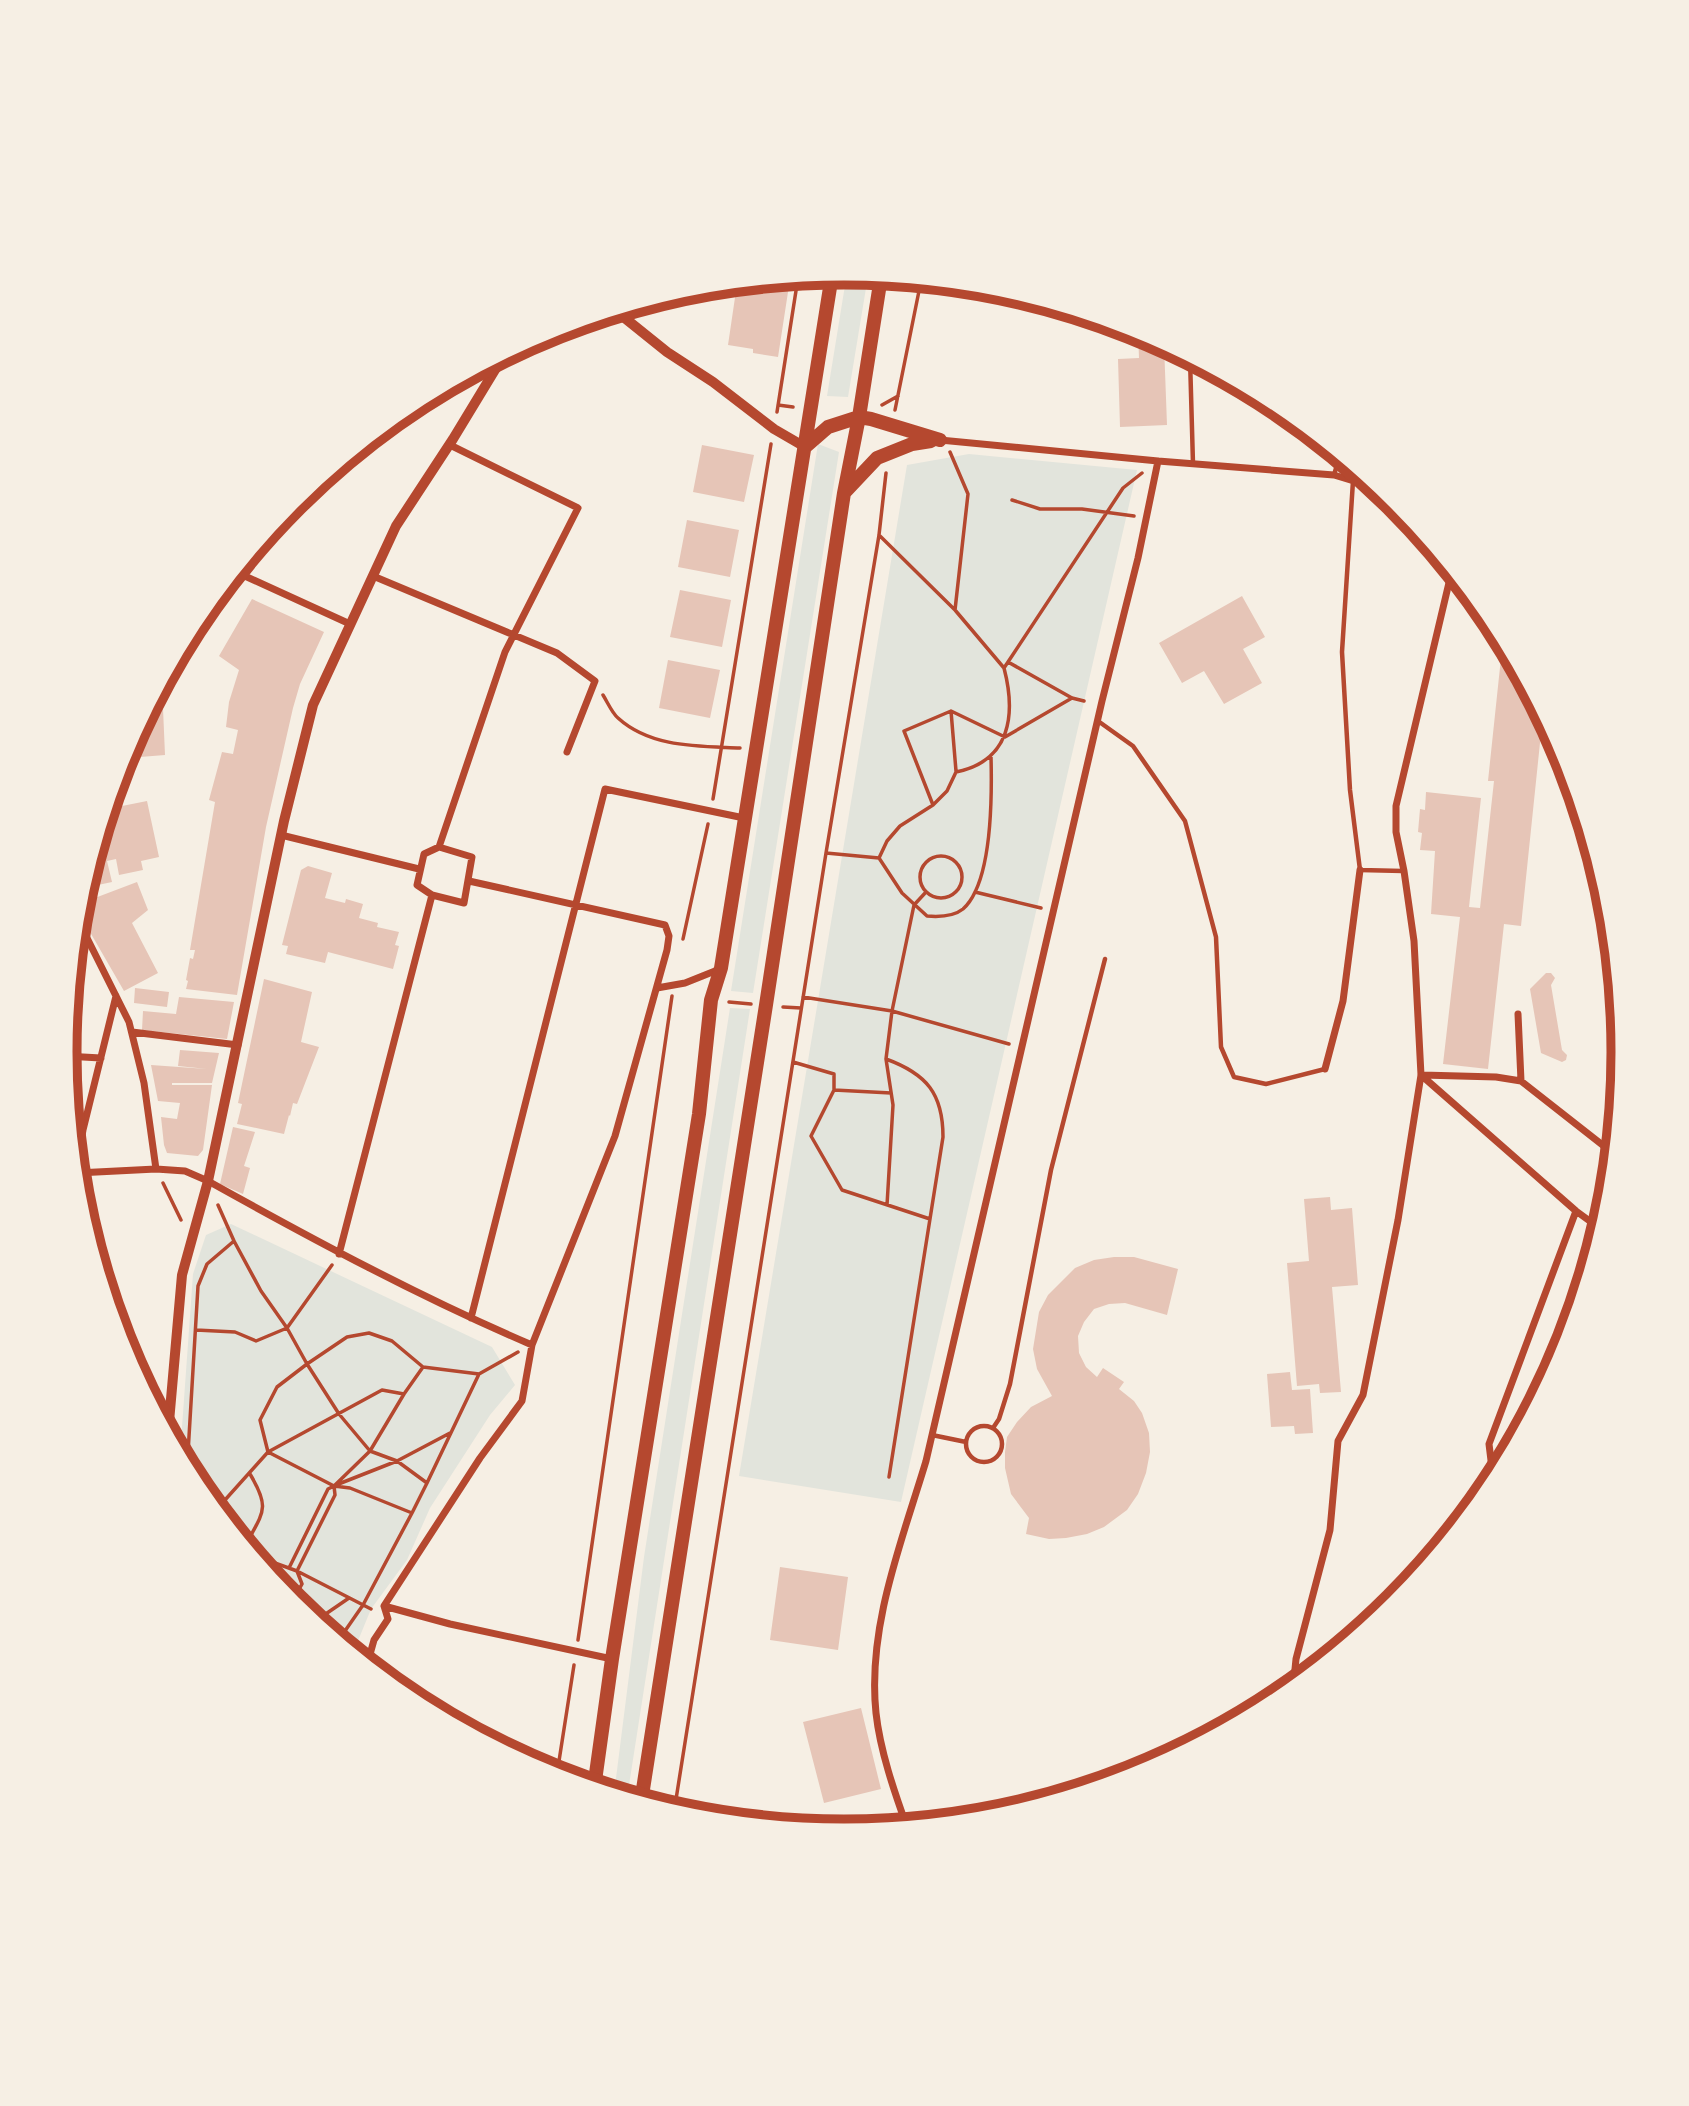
<svg xmlns="http://www.w3.org/2000/svg" width="1689" height="2106" font-family="'PT Sans',sans-serif">
<style>
.green{fill:#e2e4dc}
.building{fill:#e6c5b7}
.lines{fill:none;stroke-linecap:round;stroke-linejoin:round}
.path{stroke:#b5482f;stroke-width:3.5}
.service{stroke:#b5482f;stroke-width:4.5}
.minor{stroke:#b5482f;stroke-width:7}
.tertiary{stroke:#b5482f;stroke-width:10}
.primary{stroke:#b5482f;stroke-width:14}
.rim{fill:none;stroke:#b5482f;stroke-width:9}
</style>
<rect width="100%" height="100%" fill="#f6efe4"/>
<path class="green" d="M847,273L868,276L848,397L827,396Z
M818,444L839,452L753,993L731,991Z
M969,454L1137,470L901,1502L739,1476L907,465Z
M1578,799L1609,901L1618,987L1583,865Z
M730,1008L750,1009L627,1798L614,1794L644,1557Z
M231,1224L492,1347L515,1385L490,1415L430,1508L407,1560L371,1609L353,1653L293,1604L196,1486L180,1455L193,1274L206,1235Z"/>
<path class="building" d="M790,279L778,357L753,353V349L728,345L737,284Z
M1138,331L1164,344L1167,425L1120,427L1118,359L1139,358Z
M702,445L754,455L744,502L693,492Z
M687,520L739,530L730,577L678,567Z
M680,590L731,600L722,647L670,637Z
M1242,596L1265,637L1243,649L1262,683L1224,704L1204,671L1182,683L1159,643Z
M252,599L324,632L300,684L293,708L266,827L237,995L186,989L188,981L186,980L190,958L193,959L195,950H190L215,802L209,800L222,752L233,754L238,730L226,727L229,702L239,670L219,656Z
M1503,639L1543,714L1521,926L1504,924L1488,1069L1443,1064L1460,917L1431,914L1435,851L1420,850L1422,833L1418,832L1420,809L1425,810L1426,792L1481,798L1469,907L1480,908L1494,781H1488Z
M668,660L720,670L710,718L659,708Z
M162,685L165,755L140,757L138,729Z
M147,801L159,857L141,861L143,870L119,875L116,859L107,861L112,882L84,888L102,826L109,825L107,809Z
M308,866L332,873L325,898L345,903L346,899L363,904L359,918L378,923L377,927L399,932L395,945L399,946L393,969L328,952L325,963L286,954L288,946L282,945L301,870Z
M137,882L148,910L132,923L158,973L124,991L79,913V904Z
M1546,973H1551L1555,978L1551,985L1562,1050L1567,1055L1566,1060L1562,1062L1541,1053L1530,989Z
M264,979L312,992L301,1042L319,1047L297,1104L293,1103L290,1116L289,1115L284,1134L237,1124L242,1104L238,1103Z
M135,988L169,992L167,1007L134,1003Z
M179,997L234,1002L227,1039L142,1030L143,1011L176,1014Z
M180,1050L219,1053L212,1083H172V1085H212L203,1150L198,1156L167,1153L164,1145L161,1117L177,1119L180,1103L158,1101L151,1065L207,1069L178,1066Z
M233,1127L255,1132L244,1166L250,1168L243,1194L220,1184Z
M1330,1197L1331,1210L1352,1208L1358,1285L1332,1287L1341,1392L1320,1393L1319,1384L1297,1386L1287,1263L1309,1261L1304,1199Z
M1114,1257H1134L1178,1269L1167,1315L1125,1303L1109,1304L1094,1309L1084,1322L1078,1336L1079,1353L1086,1367L1097,1377L1103,1368L1124,1382L1119,1389L1134,1401L1142,1413L1149,1433L1150,1452L1146,1473L1138,1494L1127,1510L1104,1527L1087,1534L1066,1538L1049,1539L1026,1534L1029,1518L1011,1494L1005,1468V1452L1007,1437L1017,1422L1031,1407L1052,1396L1037,1369L1033,1349L1039,1312L1048,1295L1075,1268L1094,1260Z
M1290,1372L1292,1390L1310,1389L1313,1433L1295,1434L1294,1426L1271,1427L1267,1374Z
M780,1567L848,1577L838,1650L770,1640Z
M861,1708L881,1789L824,1803L803,1722Z
M847,1822L852,1830L866,1822L871,1830L832,1832Z"/>
<g class="lines">
<path class="path" d="M778,405L793,407
M882,405L898,396
M895,410L921,281
M777,412L798,278
M950,452L968,494L955,610
M1012,500L1040,509H1082L1134,516
M879,535L955,610L1004,668
M1008,662L1072,698L1084,701
M603,695C608,703 612,713 618,718C651,748 699,746 740,748
M951,711L956,771
M991,757C992,795 993,882 963,909C953,917 939,917 927,916L902,893L879,858L887,841L900,826L933,805L947,791L956,772C1011,761 1016,714 1004,668L1123,488L1142,473
M713,799L771,444
M933,805L904,731L951,711L1005,737L1072,698
M826,853L879,858
M920 877a21 21 0 1 1 42 0a21 21 0 1 1-42 0Z
M975,892L1041,908
M683,939L708,824
M803,997L892,1011L1009,1044
M729,1002L751,1004
M783,1007L801,1008
M886,1059C927,1074 943,1094 943,1137L889,1477
M793,1062L834,1074V1090
M891,1093L834,1090L811,1136L842,1190L930,1219
M163,1183L181,1220
M887,1205L893,1105L886,1059L892,1011L914,905L926,892
M332,1265L287,1328L307,1364L347,1337L369,1333L392,1341L423,1367L479,1374L518,1352
M196,1330L235,1332L256,1341L287,1328L261,1291L234,1241
M423,1367L404,1394L382,1390L268,1452L334,1486L350,1488L412,1513L427,1483
M187,1470L198,1286L207,1264L234,1241L218,1205
M336,1485L397,1461L450,1433
M216,1510L268,1452L260,1420L277,1387L307,1364L339,1414L370,1451L397,1461L427,1483L479,1374
M245,1546C263,1512 271,1509 250,1474
M253,1555L297,1571L371,1609
M289,1568L328,1489L334,1486L370,1451L404,1394
M292,1602L302,1584L297,1571L335,1495L334,1486
M314,1622L349,1598
M578,1640L672,996
M338,1641L363,1605L412,1513
M559,1761L574,1665
M674,1812L826,853L879,535L886,473"/>
<path class="service" d="M1190,358L1193,464
M1334,475L1340,455
M1353,481L1342,652L1350,790L1360,870L1403,871
M1098,721L1133,746L1185,821L1216,937L1221,1047L1234,1077L1266,1084L1325,1069
M966 1444a18 18 0 1 1 36 0a18 18 0 1 1-36 0Z
M993,1428L999,1419L1010,1384L1051,1170L1105,959
M932,1435L966,1442"/>
<path class="minor" d="M1158,461L1334,475L1380,489
M236,572L350,624
M373,576L557,653L595,681L567,752
M281,835L419,869
M439,847L505,652L578,508L450,445
M439,847L472,857L464,903L432,895L417,885L424,854Z
M78,920L129,1022L144,1083L156,1169
M657,988L685,983L720,969
M132,1032L238,1045
M65,1056L101,1058
M1325,1069L1343,1001L1360,870
M1421,1075L1576,1211L1602,1230
M1422,1075L1496,1077L1521,1081L1518,1014
M1521,1081L1614,1154
M76,1167L83,1130L116,996
M77,1173L156,1169L185,1171L208,1181C314,1240 420,1297 532,1345
M339,1254L432,895
M471,1318L605,789L744,818
M1494,1485L1489,1444L1576,1211
M384,1606L450,1624L612,1659
M367,1665L374,1640L388,1619L384,1606L480,1458L522,1401L532,1345L615,1136L667,950L669,936L665,925L469,881
M1293,1689L1296,1659L1330,1530L1338,1441L1363,1395L1398,1220L1421,1075L1414,941L1404,871L1396,832V806L1452,570
M542,1771L595,1778
M907,1827C894,1791 880,1750 876,1713C867,1627 902,1541 926,1461L1102,701L1138,558L1158,461L940,440"/>
<path class="tertiary" d="M616,311L667,352L713,382L774,429L805,447
M168,1433L182,1275L208,1181L284,821L313,705L396,526L453,439L504,355"/>
<path class="primary" d="M805,447L828,427L859,417L871,419L940,440
M844,493L877,458L912,444L931,441
M594,1788L612,1659L699,1114L711,1000L721,968L832,275
M641,1802L766,1005L844,493L859,417L881,277"/>
</g>
<path d="M0 0H1689V2106H0ZM77 1052a767 767 0 1 1 1534 0a767 767 0 1 1-1534 0Z" fill="#f6efe4" fill-rule="evenodd"/>
<path class="rim" d="M77 1052a767 767 0 1 1 1534 0a767 767 0 1 1-1534 0Z"/>
</svg>
